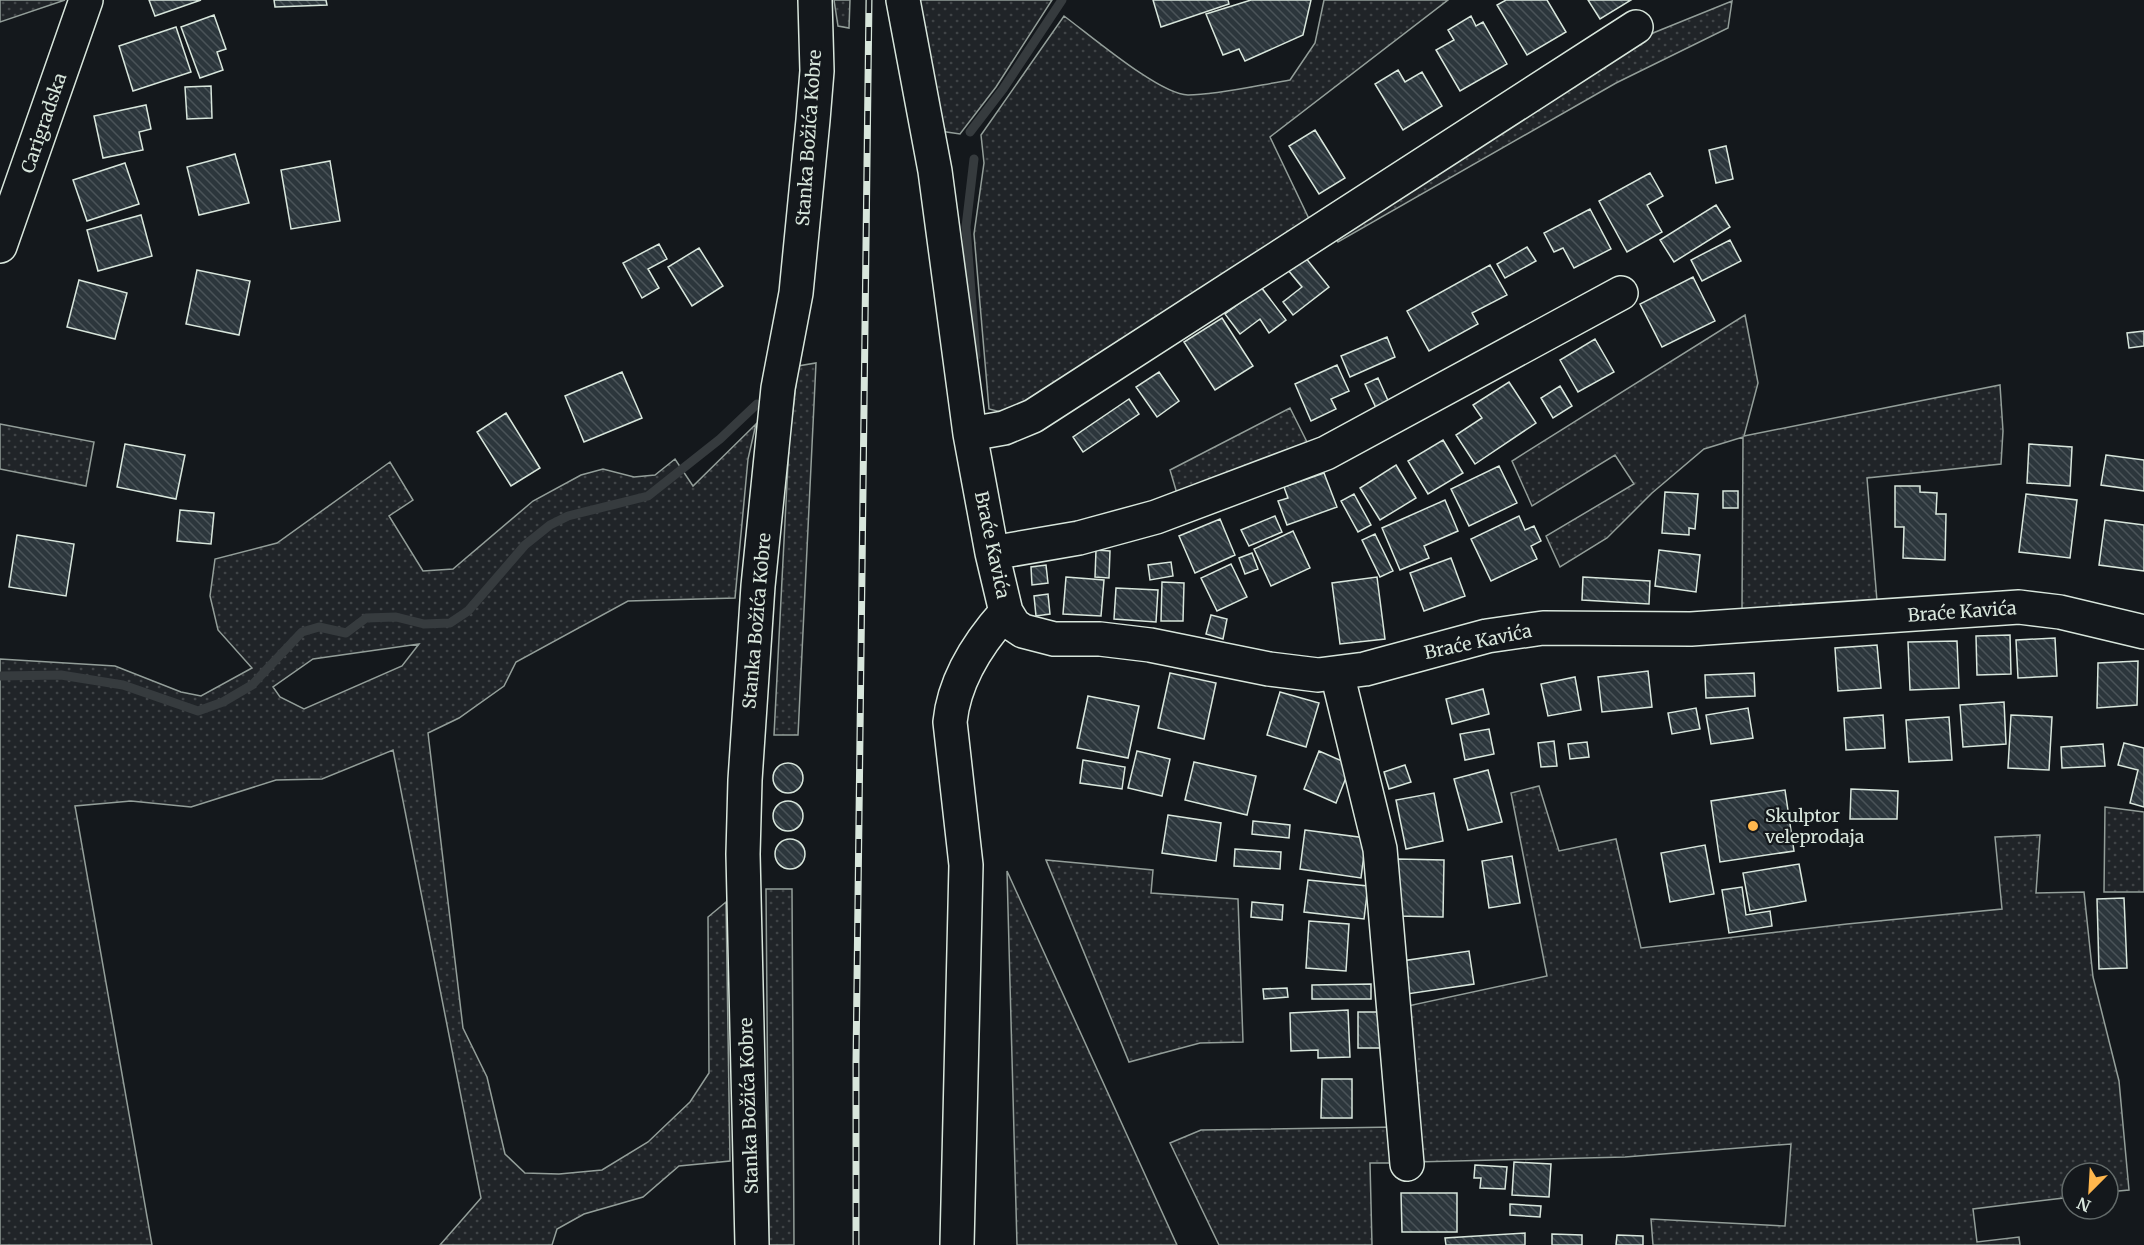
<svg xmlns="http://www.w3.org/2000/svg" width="2144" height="1245" font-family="Merriweather,serif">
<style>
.grass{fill:url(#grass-dots);stroke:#939e99;stroke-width:1.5;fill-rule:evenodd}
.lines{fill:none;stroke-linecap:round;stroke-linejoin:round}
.stream{stroke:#363b3e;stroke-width:9}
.building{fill:url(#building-back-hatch);stroke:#d8e6dc;stroke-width:1.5}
.minor-casing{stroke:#d8e6dc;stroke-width:36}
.minor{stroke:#14181c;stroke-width:33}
.rail-casing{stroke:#d8e6dc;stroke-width:7}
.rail{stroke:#14181c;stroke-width:4.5;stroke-dasharray:14;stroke-linecap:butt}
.poi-dot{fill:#ffb74d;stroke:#14181c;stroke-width:2}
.labels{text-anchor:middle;stroke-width:4.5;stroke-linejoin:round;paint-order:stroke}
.street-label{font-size:18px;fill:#d8e6dc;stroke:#14181c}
.poi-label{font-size:18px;fill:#d8e6dc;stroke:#14181c;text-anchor:start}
</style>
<defs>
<pattern id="grass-dots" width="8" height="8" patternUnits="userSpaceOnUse" patternTransform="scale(1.5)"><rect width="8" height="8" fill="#202428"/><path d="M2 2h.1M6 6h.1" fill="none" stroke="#404447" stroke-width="1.8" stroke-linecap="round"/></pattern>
<pattern id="building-back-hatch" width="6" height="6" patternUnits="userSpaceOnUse" patternTransform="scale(1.5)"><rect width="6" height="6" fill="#2c363c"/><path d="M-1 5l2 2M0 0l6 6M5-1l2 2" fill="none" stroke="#4a5358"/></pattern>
</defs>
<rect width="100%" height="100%" fill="#14181c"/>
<path class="grass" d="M0,0H65L0,22Z
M834,0H850L849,28L838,26Z
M916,0H1052L996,87L960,134L940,131Z
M1324,0H1448L1270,137L1311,223L1009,414L989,409L974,234L984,163L981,135L1064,16C1090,35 1160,95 1188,95C1218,95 1259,85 1290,80L1315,43Z
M1732,1L1728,28L1616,83L1338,242L1334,233L1653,33Z
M1745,315L1758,383L1744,436L2000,385L2003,431L2001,464L1867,478L1877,601L1742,611L1743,437L1704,449L1652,493L1607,538L1560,567L1546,536L1634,484L1615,455L1532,506L1512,461Z
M816,363L798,735H774L789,444L798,366Z
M1290,408L1310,448L1178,497L1170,470Z
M0,424L94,442L86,486L0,469Z
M756,424L748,459L735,598L628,601L516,662L504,686L459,718L428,733L463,1028L487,1077L505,1154L525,1173L559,1174L602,1170L648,1142L690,1102L709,1073L708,917L726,902L730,1161L679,1166L643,1197L584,1214L557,1229L552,1245H440L481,1198L393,750L322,779L276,780L191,807L131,801L75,806L152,1245H0V659L115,666L181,692L201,696L252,668L218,630L210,596L215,559L277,543L390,462L413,500L389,516L423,571L453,569L533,501L581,475L603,469L634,477L655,475L675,459L693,486ZM419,644L402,666L304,709L280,697L273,687L313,659Z
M1539,786L1559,851L1616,839L1641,948L1847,924L2002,909L1995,837L2040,835L2036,893L2084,892L2093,977L2119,1081L2129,1190L2108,1192V1173H2072V1197L1973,1209L1977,1242L2019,1237L2020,1245H1653L1651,1219L1785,1226L1791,1144L1625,1157L1415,1162L1403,1007L1547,976L1511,793Z
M2105,807L2144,812V892H2104Z
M1046,860L1153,870L1151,893L1238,899L1243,1042L1200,1043L1129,1062Z
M1007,871L1177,1245H1017Z
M766,889H792L794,1245H769Z
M1395,1127L1396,1163H1370L1372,1245H1219L1170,1143L1201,1130Z"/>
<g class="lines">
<path class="stream" d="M970,132L1003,89L1062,0
M974,159L966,227L976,356
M0,676L61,675L123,685L198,711L223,702L252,685L302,632L319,627L346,633L366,618L396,617L424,624L450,623L468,611L525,545L550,525L568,516L648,496L720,439L757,404"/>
</g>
<path class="building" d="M149,0H201L155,16Z
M274,0H326L327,5L275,7Z
M1153,0H1228L1229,4L1161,27Z
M1251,0H1311L1303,35L1245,61L1239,49L1223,55L1206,14Z
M1506,0H1547L1566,32L1527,55L1497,5Z
M1588,0H1631L1600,19Z
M214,15L226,49L217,52L223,70L200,78L181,27Z
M1471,16L1476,26L1483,22L1507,64L1460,91L1436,50L1454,40L1448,30Z
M176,27L191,72L133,91L119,46Z
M1398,70L1405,82L1422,72L1442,106L1403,130L1375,84Z
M211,86L212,118L187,119L185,87Z
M146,105L151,129L139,132L143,150L103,158L94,116Z
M1315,130L1345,178L1319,194L1289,146Z
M1726,146L1733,179L1716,183L1709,150Z
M235,154L249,203L199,215L187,167Z
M330,161L340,221L291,229L281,170Z
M125,163L139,204L87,221L73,180Z
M1650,173L1663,196L1647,205L1662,232L1627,252L1599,201Z
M1716,205L1730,227L1674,262L1660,240Z
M1590,209L1611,249L1574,268L1563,248L1554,252L1544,233Z
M141,215L152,256L98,271L87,230Z
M1730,240L1741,261L1702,281L1691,260Z
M659,244L667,259L648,269L659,288L642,298L623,263Z
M1527,247L1536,261L1505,278L1497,264Z
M699,248L723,286L692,306L668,267Z
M1305,257L1329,287L1293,315L1283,302L1302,287L1288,270Z
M1490,265L1507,295L1472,313L1478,324L1429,351L1407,311Z
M197,270L250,281L239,335L186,324Z
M1693,277L1715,321L1662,347L1640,304Z
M79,280L127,293L115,339L67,327Z
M1261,287L1286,320L1269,333L1260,319L1240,334L1225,314Z
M1222,318L1253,366L1215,390L1184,342Z
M2144,331V346L2129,348L2127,333Z
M1387,337L1395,357L1350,377L1341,356Z
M1595,339L1614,372L1578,392L1560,360Z
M1337,365L1349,391L1331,399L1336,409L1311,421L1295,384Z
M622,372L642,418L584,442L565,396Z
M1159,372L1179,401L1157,417L1136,387Z
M1378,378L1390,405L1377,410L1365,384Z
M1509,382L1536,423L1475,464L1456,435L1482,418L1473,405Z
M1560,386L1572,406L1553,418L1541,398Z
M1129,399L1139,414L1083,452L1073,437Z
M506,413L540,468L511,486L477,432Z
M1443,440L1463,473L1428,494L1408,461Z
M125,444L185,455L176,499L117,487Z
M2029,444L2072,447L2070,486L2027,483Z
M2106,455L2144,460V491L2101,485Z
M1396,465L1416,498L1380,520L1360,488Z
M1499,466L1517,503L1469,526L1451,489Z
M1324,473L1337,507L1287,525L1278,501L1288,498L1284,487Z
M1895,486H1920V492L1937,493L1936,514H1946L1945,560L1903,558L1904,527H1895Z
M1723,491H1738V508H1723Z
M1665,492L1698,494L1695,529L1689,528V535L1662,533Z
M1354,494L1371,525L1358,532L1341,501Z
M2026,494L2077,500L2070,558L2019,552Z
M1445,500L1458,531L1424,546L1429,558L1400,570L1382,528Z
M180,510L214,513L211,544L177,541Z
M1275,516L1282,532L1249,546L1241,530Z
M1519,516L1525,530L1534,526L1541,541L1531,546L1537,559L1491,581L1471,539Z
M1220,519L1235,555L1195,573L1179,536Z
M2105,520L2144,525V571L2099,565Z
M1293,531L1310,568L1271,586L1254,549Z
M1375,534L1393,571L1380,577L1362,540Z
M17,535L74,544L66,596L9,587Z
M1096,550L1110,551L1109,578L1095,577Z
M1659,550L1700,555L1696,592L1655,586Z
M1252,553L1258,569L1245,574L1239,558Z
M1451,558L1465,596L1424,611L1410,573Z
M1171,562L1173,576L1150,580L1148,565Z
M1231,564L1247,597L1217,611L1201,578Z
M1046,565L1048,583L1032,585L1031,567Z
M1066,577L1104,580L1101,616L1063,614Z
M1377,577L1385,639L1340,644L1332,583Z
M1583,577L1650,581L1649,604L1582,600Z
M1162,582L1184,583L1183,621H1161Z
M1116,588L1158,590L1156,622L1114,619Z
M1048,594L1050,614L1036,616L1034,596Z
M1211,615L1227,619L1223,639L1206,634Z
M2010,635L2011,674L1977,675L1976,636Z
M2055,638L2057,676L2018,678L2016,640Z
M1957,641L1959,688L1910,690L1908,642Z
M1877,645L1881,688L1838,691L1835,648Z
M2138,661L2137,705L2097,708L2098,663Z
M1648,671L1652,707L1602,712L1598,677Z
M1170,673L1216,683L1204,739L1158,728Z
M1754,673L1755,696L1706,698L1705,675Z
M1575,677L1581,710L1548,716L1541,684Z
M1483,689L1489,714L1452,724L1446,699Z
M1280,692L1319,703L1306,747L1267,735Z
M1088,696L1139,706L1128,758L1077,748Z
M2004,702L2006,744L1963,747L1960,705Z
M1696,708L1700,729L1672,734L1668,713Z
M1748,708L1753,738L1711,744L1706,715Z
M1883,715L1885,748L1846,750L1844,718Z
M2011,715L2052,717L2049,770L2008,768Z
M1949,717L1952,760L1909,762L1906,720Z
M1489,729L1494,754L1465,760L1460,734Z
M1554,741L1557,766L1541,767L1538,743Z
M1587,742L1589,757L1570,759L1568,744Z
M2124,743L2144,748V807L2130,803L2138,770L2118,765Z
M2103,744L2105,766L2062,768L2061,747Z
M1137,751L1170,759L1162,796L1128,788Z
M1319,751L1351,765L1336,803L1304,789Z
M1083,760L1125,767L1122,789L1080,783Z
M1194,762L1256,776L1247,815L1185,800Z
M773 778a15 15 0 1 1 30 0a15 15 0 1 1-30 0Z
M1405,765L1411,782L1389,789L1384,772Z
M1488,770L1502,822L1468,830L1454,779Z
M1851,789L1898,791L1897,819H1850Z
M1785,790L1794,851L1720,862L1711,801Z
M1434,793L1443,841L1406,849L1396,800Z
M773 816a15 15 0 1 1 30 0a15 15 0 1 1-30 0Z
M1168,815L1221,823L1216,861L1162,853Z
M1253,821L1290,825L1289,838L1252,834Z
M1305,830L1366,838L1361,878L1300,869Z
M775 854a15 15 0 1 1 30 0a15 15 0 1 1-30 0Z
M1705,845L1714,894L1670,902L1661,853Z
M1235,849L1281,852L1280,869L1234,866Z
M1512,856L1520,903L1489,908L1482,861Z
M1397,859L1444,860L1443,917L1396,916Z
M1799,864L1806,901L1750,911L1743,873Z
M1308,880L1368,886L1364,919L1304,912Z
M1742,887L1746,915L1770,911L1772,926L1729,933L1722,890Z
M2124,898L2127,968L2099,969L2097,899Z
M1252,902L1283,905L1282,920L1251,917Z
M1309,921L1349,924L1346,971L1306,968Z
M1469,951L1474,984L1407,994L1402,961Z
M1371,984V999H1312V985Z
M1287,988L1288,997L1264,999L1263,989Z
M1348,1010L1350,1057L1318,1058V1050L1291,1051L1290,1013Z
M1358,1012H1381V1048H1358Z
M1322,1079H1352V1118H1321Z
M1514,1162L1551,1164L1549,1197L1512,1195Z
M1475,1165L1507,1167L1505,1189L1480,1188L1481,1178H1474Z
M1401,1193H1457V1232H1402Z
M1510,1204L1541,1206L1540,1217L1510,1215Z
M1525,1233V1245H1446L1445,1238Z
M1552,1234L1582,1235V1245H1552Z
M1617,1235L1643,1236V1245H1616Z"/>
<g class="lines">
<g class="minor-casing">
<path id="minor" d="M903,0L935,171L970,434L992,553L1006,612L1014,625L1023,631L1054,639H1100L1150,645L1269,669L1318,675L1365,669L1487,636L1543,628L1691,629L2019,607L2060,612L2144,632
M0,246L86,0
M970,434L1004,428L1033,416L1636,27
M992,553L1079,538L1156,517L1326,453L1621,293
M1337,673L1380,849L1407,1164
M752,1245L743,854L745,780L758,586L778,388L796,293L813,120L817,71L815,0
M957,1245L966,865L950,722C954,681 979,642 1006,612"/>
</g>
<use href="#minor" class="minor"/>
<g class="rail-casing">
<path id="rail" d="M856,1245V1062L869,0"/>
</g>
<use href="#rail" class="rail"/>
</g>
<circle class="poi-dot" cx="1753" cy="826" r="6"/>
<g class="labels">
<g class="street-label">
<text transform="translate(44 123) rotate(-71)" y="6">Carigradska</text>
<text transform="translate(809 138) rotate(-86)" y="6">Stanka Božića Kobre</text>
<text transform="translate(992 545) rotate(78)" y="6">Braće Kavića</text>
<text transform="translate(1962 612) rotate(-4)" y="6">Braće Kavića</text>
<text transform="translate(757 621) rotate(-85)" y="6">Stanka Božića Kobre</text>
<text transform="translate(1478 642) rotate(-12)" y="6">Braće Kavića</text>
<text transform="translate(749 1106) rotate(-92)" y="6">Stanka Božića Kobre</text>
</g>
<g class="poi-label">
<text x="1765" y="822">Skulptor<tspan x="1765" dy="21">veleprodaja</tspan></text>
</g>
</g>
<g transform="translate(2090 1191) rotate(204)"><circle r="28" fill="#14181c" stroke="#626a69" stroke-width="1.5"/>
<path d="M0-4.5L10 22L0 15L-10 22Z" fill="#ffb74d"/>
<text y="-9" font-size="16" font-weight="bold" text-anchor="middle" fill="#d8e6dc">N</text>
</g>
</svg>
